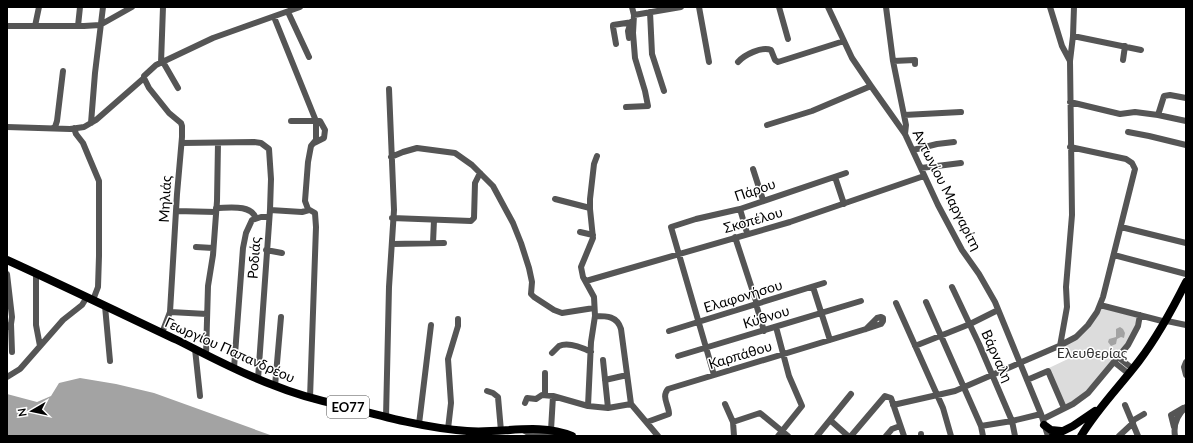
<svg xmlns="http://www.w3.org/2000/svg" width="1193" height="443" font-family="Lato,sans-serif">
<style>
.green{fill:#dcdcdc}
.water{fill:#a3a3a3}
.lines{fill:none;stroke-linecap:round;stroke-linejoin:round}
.minor{stroke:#555;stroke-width:6}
.major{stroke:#000;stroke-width:8}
.labels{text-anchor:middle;stroke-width:3;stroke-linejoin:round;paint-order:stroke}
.shield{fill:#fff;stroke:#4c4c4c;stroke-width:1}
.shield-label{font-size:13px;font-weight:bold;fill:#000}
.street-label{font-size:14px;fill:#000;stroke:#fff}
.park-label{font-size:14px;fill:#333;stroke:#fff}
</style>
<rect width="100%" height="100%" fill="#fff"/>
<path class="green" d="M1100,305L1140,315L1133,336L1088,393L1064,408L1048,372L1032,376L1070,358L1063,344L1076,337Z"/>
<path class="water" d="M1120,327L1123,329L1125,333L1124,338L1121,337L1117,339L1116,344L1111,346L1108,342L1109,339L1116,337V329Z
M80,378L116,384L154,393L273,436H7V394L37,402L51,396L59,383Z"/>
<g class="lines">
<path class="minor" d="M699,7L709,62
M779,7L788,39
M828,7L852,58L871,86L905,134L938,205L962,250L979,274L995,302L1041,414L1048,436
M886,7L893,61L906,125L905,134
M1050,7L1062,46L1070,61L1072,215L1066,287L1067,307L1060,346
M288,12L309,57
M650,12L652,54L664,91
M634,15L681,7
M274,17L316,121V140L311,146L308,162L305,201L308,209L315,213L316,227L310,398
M7,26H84L100,25L132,7
M35,26L39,7
M78,26L80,7
M1073,36L1141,50
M629,38L628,31L631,22
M616,44L613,27V25L633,22
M1123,60L1125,46
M893,61L915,60V64
M1070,61L1073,36L1074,7
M163,62L178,88
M738,62C744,55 762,46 771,50L775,60L778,62L844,41
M161,63L163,7
M144,78L149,88L169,113L181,123L182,126V137L177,194L170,312L162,333
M1070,102L1120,114L1135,112L1158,115L1186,121
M626,107L648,106L645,91L635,58L633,33L634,15L632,7
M904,115L961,112
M1158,115L1164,96L1170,95L1186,98
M291,121H320L325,130L324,138L314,143
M91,123L95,73L103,7
M767,125L812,111L871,86
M7,127L70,129L84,127L96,120L144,78V76L156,65L213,38L300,7
M53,128L55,127L57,121L63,71
M74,128L76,134L83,143L88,155L99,181V256L98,287L93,300
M1128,132L1149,136L1186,145
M182,143L254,142L261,143L269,149L271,179L270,210L258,379
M913,150L937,144L954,142
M597,156L594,164L590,199V209L593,238L581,267L583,277L594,297L595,316L591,342L588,406L608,408L631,404
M391,157L403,152L417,148L455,153L472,165L493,186L513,223L521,243L529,268L532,282L531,294L534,297L554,310L562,313L594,308
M921,168L961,163
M753,169L763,200
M835,177L844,204
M555,199L590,208
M216,208C229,208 250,204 256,218
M740,209L747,233
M270,210L302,212L309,210
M176,211L216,212
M392,218L471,221L474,218L475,183L480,173
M1121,227L1186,243
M580,232L593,235
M735,237L757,304
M433,243L434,220
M392,244L444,243
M196,247L213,248
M266,250L282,253
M1114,255L1186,274
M36,273V325L40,346
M7,274L12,317L11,324L7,327
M586,281L790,222L924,176
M813,287L830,340
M952,287L979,344L1012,421L1015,436
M926,302L981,426L983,436
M896,303L943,408L951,436
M756,304L764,331
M1100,305L1166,322
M105,306L110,361
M170,312L207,314
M595,316C607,316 617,316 621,329L631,404L658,436
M1167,321L1186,325
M11,324L12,352
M776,327L789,376L802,406L778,436
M669,331L824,283
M915,346L970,324L998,310
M195,349L200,396
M552,353C554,351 557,348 559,346C568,342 583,348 591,352
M206,355L208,286L213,255L217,201L218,143
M678,356L861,301
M1118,357L1133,369
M603,360L608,408
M1114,362L1129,374
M1186,362L1184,367L1186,375
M234,368L243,248L246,233L252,220L261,217H269
M714,375L671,227L696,219L740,209L846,173
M7,377L20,369L63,320L82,305L87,297
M605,380L627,375
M1027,380L1048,371L1064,408
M275,386L281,317
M487,391L493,393L498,397L501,431
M545,395V373
M525,403L527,398L536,399L542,395L553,396L588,406
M725,404L733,422L734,436
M893,405L955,391L1059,346L1076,337L1088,325L1097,312L1103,297L1135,169L1132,163L1126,159L1070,147
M1125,405L1138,436
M386,417L389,287L394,210L389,89
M1043,419L1073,404L1088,393L1128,345L1138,326L1140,315
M830,420L848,436
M1132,421L1144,414
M647,422L669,414C669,405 661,397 668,389L866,329L881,324L883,321V318L881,317L877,318L866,329
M733,422L760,413L788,436
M419,424L431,325
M981,426L1012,421L1041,414
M1174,427L1171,415L1183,408
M448,429L451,403L448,359L458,326V319
M523,430L530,434L557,436
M551,430L553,396
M921,434V436
M817,436L851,394
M851,436L885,396L891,398L904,436
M886,436L892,429L900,426
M1119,436L1133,423
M1175,436C1173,424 1177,415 1186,407"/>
<path class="major" d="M7,260C64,286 120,313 177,340C209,356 240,373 273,385C295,394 317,400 340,405C381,416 424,428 467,431C502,434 538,422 572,436
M1044,425L1051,430L1061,431
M1053,436L1073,426L1095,411
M1081,436C1097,409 1120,386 1139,361C1158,336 1172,310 1186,282"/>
</g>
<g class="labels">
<rect class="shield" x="327" y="396" width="42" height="22" rx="3"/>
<g class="shield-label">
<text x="348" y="412">ΕΟ77</text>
</g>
<g class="street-label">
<text transform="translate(755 190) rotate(-19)" y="5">Πάρου</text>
<text transform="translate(947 190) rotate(63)" y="5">Αντωνίου Μαργαρίτη</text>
<text transform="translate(165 199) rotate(-87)" y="5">Μηλιάς</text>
<text transform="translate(753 220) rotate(-16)" y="5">Σκοπέλου</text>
<text transform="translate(254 258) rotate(-86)" y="5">Ροδιάς</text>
<text transform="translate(743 296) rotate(-17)" y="5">Ελαφονήσου</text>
<text transform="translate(766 317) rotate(-17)" y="5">Κύθνου</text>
<text transform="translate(230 350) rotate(24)" y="5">Γεωργίου Παπανδρέου</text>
<text transform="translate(740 355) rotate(-17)" y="5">Καρπάθου</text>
<text transform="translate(997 356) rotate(66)" y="5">Βάρναλη</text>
</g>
<g class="park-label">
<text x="1092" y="358">Ελευθερίας</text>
</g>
</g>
<rect width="1193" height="443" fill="none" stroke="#000000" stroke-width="16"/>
<g transform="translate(32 411) rotate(261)" stroke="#ffffff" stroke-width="3" paint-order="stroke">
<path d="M0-3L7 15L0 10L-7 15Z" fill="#000000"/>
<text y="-6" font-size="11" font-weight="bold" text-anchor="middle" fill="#000000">N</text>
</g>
</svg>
